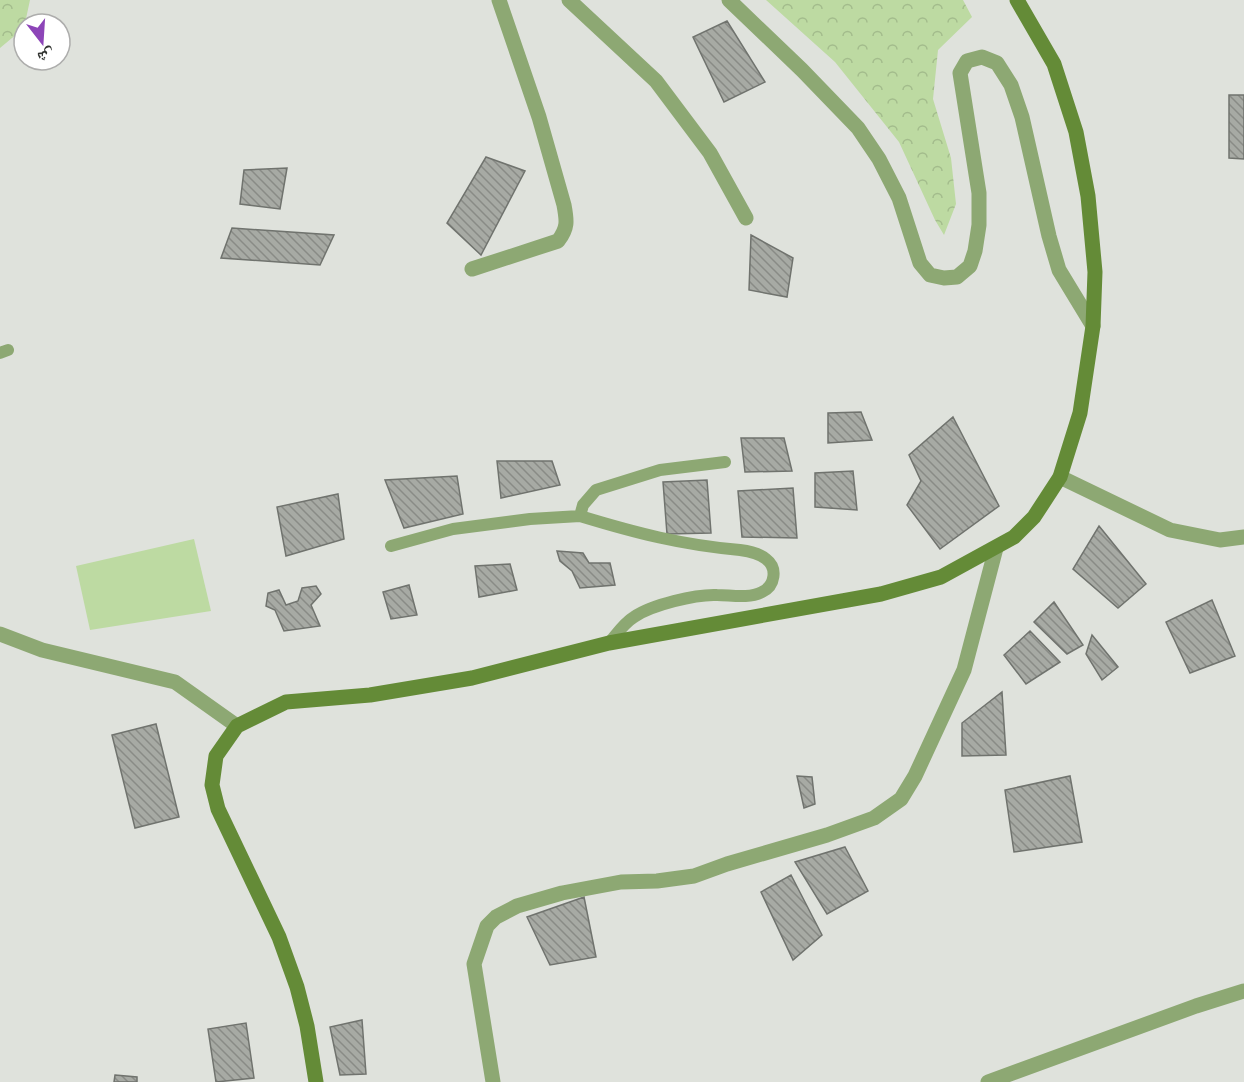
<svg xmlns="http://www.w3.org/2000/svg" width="1244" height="1082" font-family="'Fira Sans Condensed','Noto Naskh Arabic',sans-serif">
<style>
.green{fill:#bddaa2}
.forest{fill:url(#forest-crowns)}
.building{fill:url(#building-back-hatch);stroke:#70736e;stroke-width:1.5}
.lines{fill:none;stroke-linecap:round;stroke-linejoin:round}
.service{stroke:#8da873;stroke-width:12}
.minor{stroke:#8da873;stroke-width:15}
.secondary{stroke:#648b37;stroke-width:15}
</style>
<defs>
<pattern id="forest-crowns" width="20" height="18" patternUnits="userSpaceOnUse" patternTransform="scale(1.5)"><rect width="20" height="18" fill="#bddaa2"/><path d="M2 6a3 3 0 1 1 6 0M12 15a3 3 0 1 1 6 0" fill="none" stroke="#a3bc8c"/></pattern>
<pattern id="building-back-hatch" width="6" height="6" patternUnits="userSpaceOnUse" patternTransform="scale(1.5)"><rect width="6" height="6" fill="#a7aaa4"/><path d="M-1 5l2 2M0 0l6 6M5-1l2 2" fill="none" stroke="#898b86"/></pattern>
</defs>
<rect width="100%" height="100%" fill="#dfe2dc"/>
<path class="green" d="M194,539L211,611L90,630L76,566Z"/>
<path class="forest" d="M0,0H30L24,28L0,48Z
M766,0H963L972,17L938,50L933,99L951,158L956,204L944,235L935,220L899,142L835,62Z"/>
<path class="building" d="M727,21L765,82L724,102L693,37Z
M1229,95H1244V159L1229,158Z
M486,157L525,171L481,255L447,223Z
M287,168L280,209L240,204L244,170Z
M232,228L334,235L320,265L221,258Z
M751,235L793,258L787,297L749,290Z
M861,412L872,440L828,443V413Z
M953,417L999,506L940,549L907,505L921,481L909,455Z
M741,438H784L792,471L745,472Z
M497,461H552L560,485L501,498Z
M853,471L857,510L815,507V473Z
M457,476L463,514L404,528L385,480Z
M707,480L711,533L667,534L663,482Z
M793,488L797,538L742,537L738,491Z
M338,494L344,539L286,556L277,507Z
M1099,526L1146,584L1118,608L1073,569Z
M557,551L583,553L589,563H610L615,585L580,588L572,571L560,561Z
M510,564L517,590L479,597L475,566Z
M409,585L417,615L391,619L383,592Z
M316,586L321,594L311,605L320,626L284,631L275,610L266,606L268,593L279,590L286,605L298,601L302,588Z
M1212,600L1235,656L1190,673L1166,622Z
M1054,602L1083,645L1067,654L1034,622Z
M1030,631L1060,662L1026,684L1004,655Z
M1092,635L1118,667L1102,680L1086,654Z
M1002,692L1006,755L962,756V723Z
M156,724L179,817L135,828L112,735Z
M797,776L812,777L815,804L804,808Z
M1070,776L1082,842L1014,852L1005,790Z
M845,847L868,891L827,914L795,862Z
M791,875L822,935L793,960L761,892Z
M584,897L596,957L550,965L527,917Z
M362,1020L366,1074L340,1075L330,1027Z
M246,1023L254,1078L216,1082L208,1029Z
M115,1075L137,1077V1082H114Z"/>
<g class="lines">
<path class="service" d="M0,353L8,350
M391,546L453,529L530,519L580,516
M609,643C616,635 624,623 634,617C651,605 696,594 717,595C731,595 748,599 762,592C775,586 778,568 766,559C760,554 748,551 740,550C682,545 636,533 580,516L583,505L596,490L660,470L725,462"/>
<path class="minor" d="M569,0L656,81L710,153L746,218
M729,0L802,70L858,128L879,159L899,198L920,263L930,275L944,278L957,277L970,266L975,251L979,225V193L960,73L967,61L982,57L997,63L1011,85L1022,117L1049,236L1059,270L1093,326
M472,269L558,241C568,228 567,221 564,205L539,117L499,0
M1060,477L1170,530L1220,540L1244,537
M0,634L42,650L175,682L237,726
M493,1082L474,964L487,926L496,917L517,906L562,893L621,882L657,881L694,876L727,864L827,835L874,818L901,799L915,776L964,670L996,548
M988,1082L1196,1006L1244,991"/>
<path class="secondary" d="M316,1082L307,1026L297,987L279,937L218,809L212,785L216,756L237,726L286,702L370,695L472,678L609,643L881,594L941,577L1014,537L1034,517L1060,477L1080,413L1093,326L1095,272L1088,196L1076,132L1054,64L1017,0"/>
</g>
<g transform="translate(42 42) rotate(163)"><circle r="28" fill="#ffffff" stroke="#adadac" stroke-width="1.5"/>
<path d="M0-4.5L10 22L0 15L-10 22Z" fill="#8d45b8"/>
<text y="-9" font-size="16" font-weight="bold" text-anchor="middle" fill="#313330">ش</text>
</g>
</svg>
